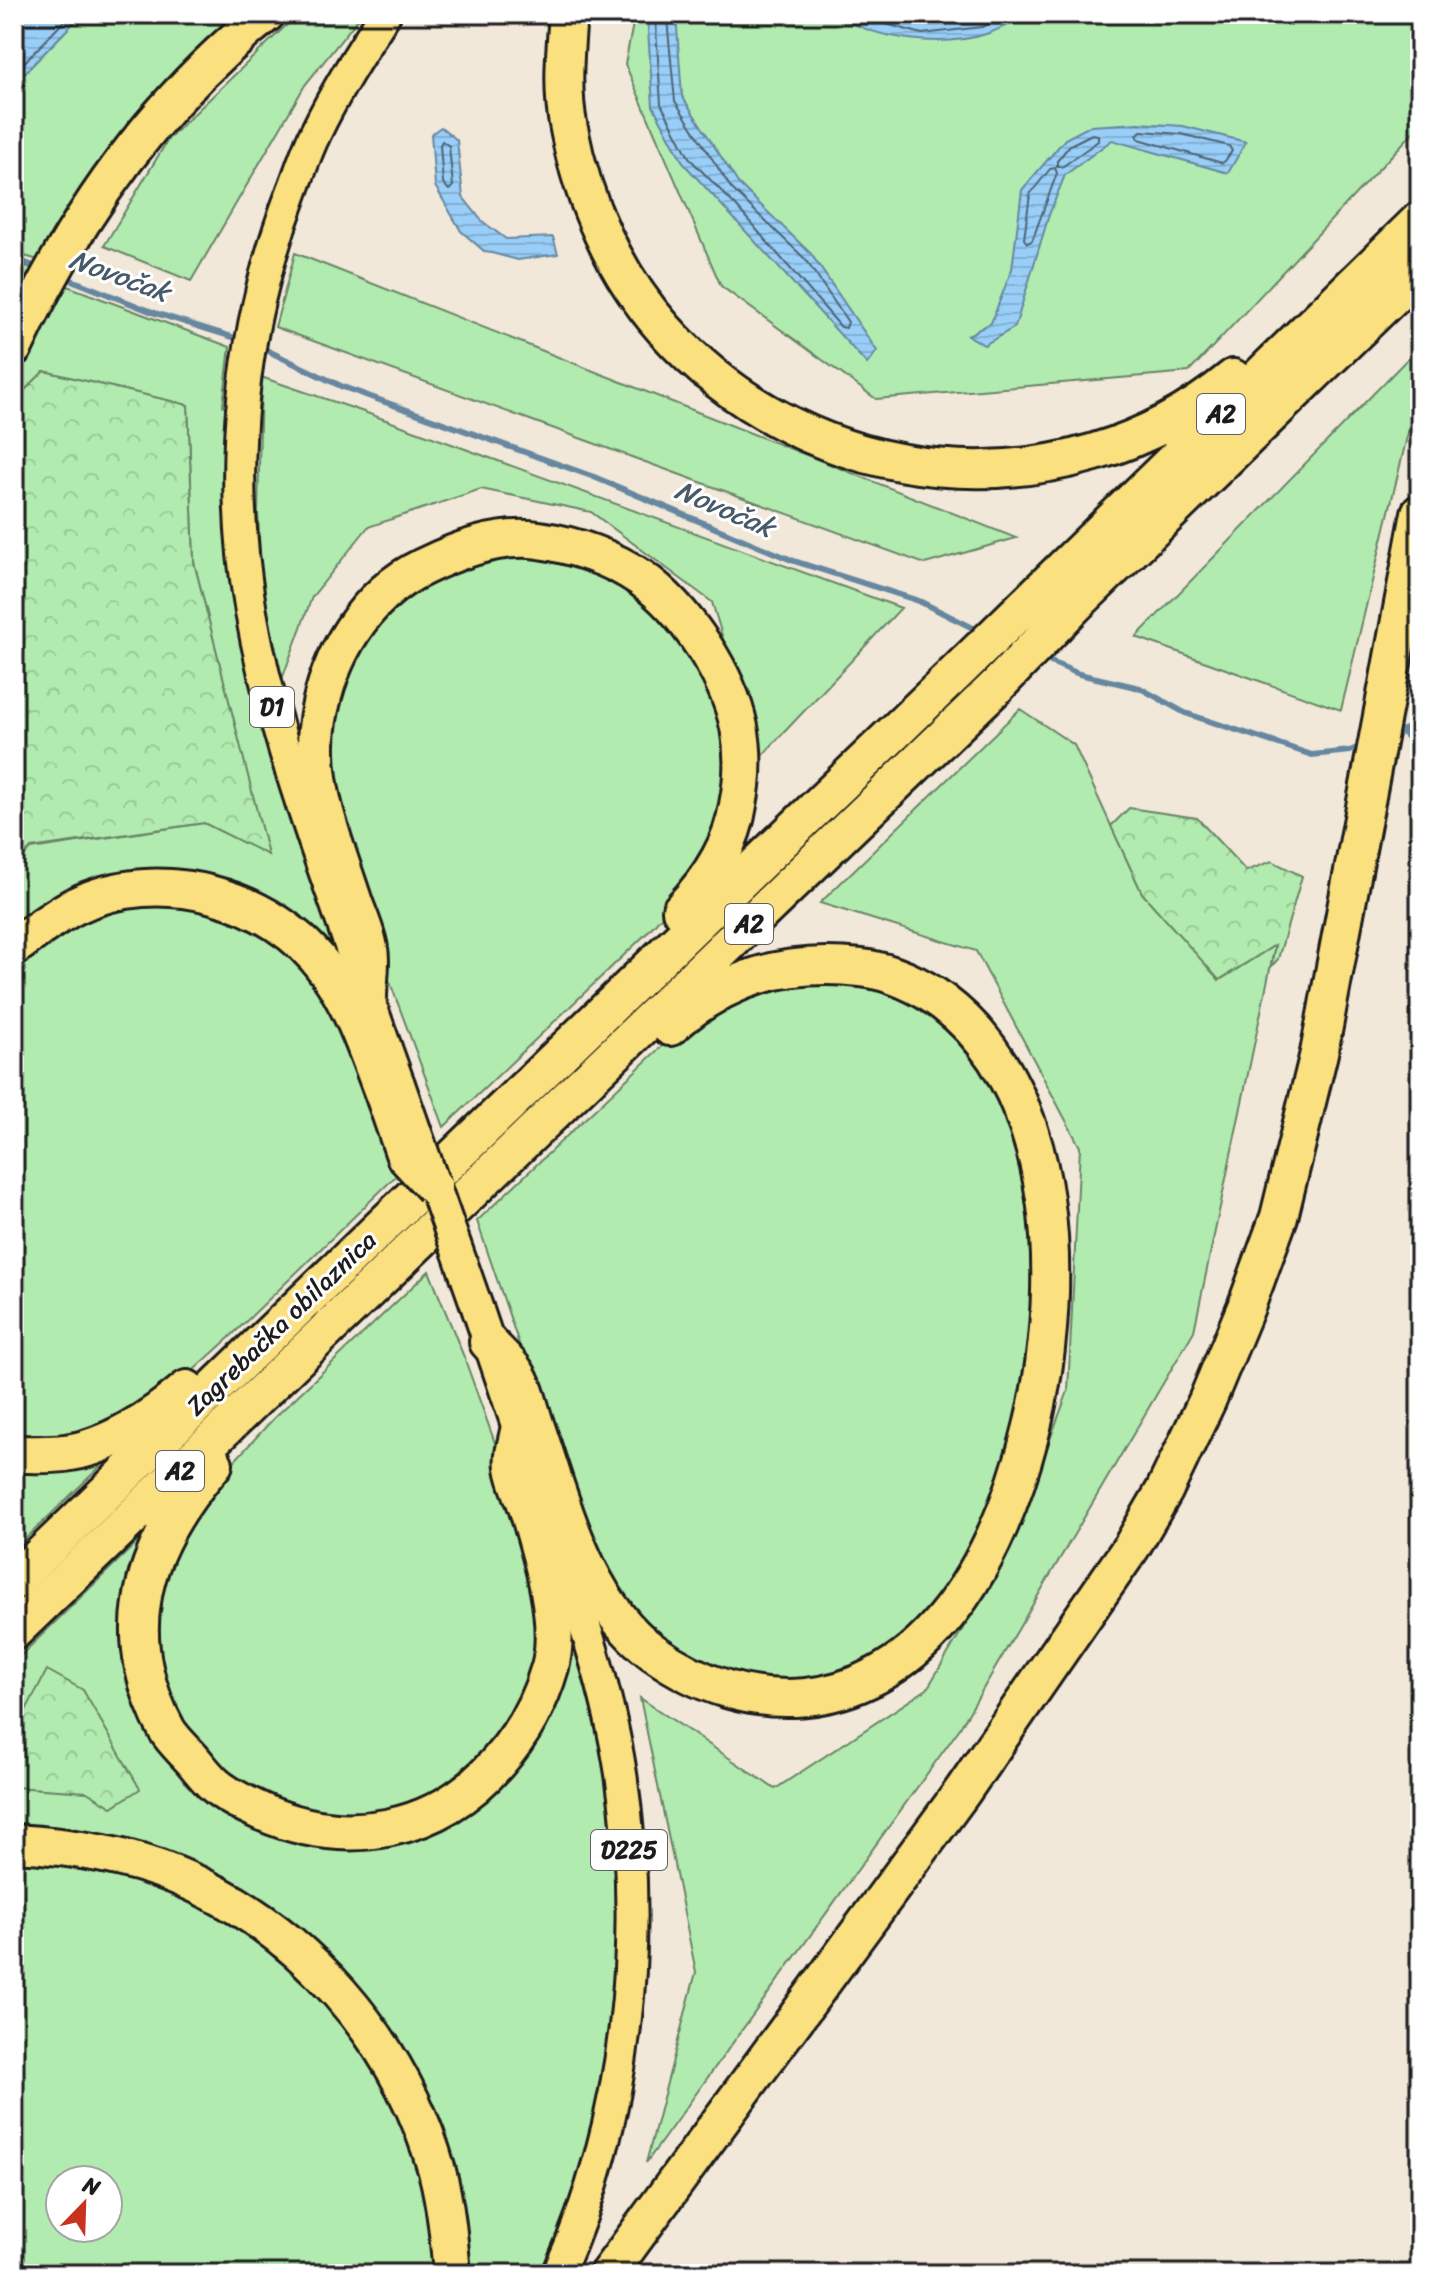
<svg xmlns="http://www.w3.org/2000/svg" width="1434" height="2288" font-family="Sriracha,sans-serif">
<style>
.green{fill:#b2ebaf;stroke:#678466;stroke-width:2;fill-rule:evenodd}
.forest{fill:url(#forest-crowns);stroke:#678466;stroke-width:2}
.water{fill:url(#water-rules);stroke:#66879f;stroke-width:2}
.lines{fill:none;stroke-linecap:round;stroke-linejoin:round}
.shore{stroke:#4e6374;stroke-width:2}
.stream{stroke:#66879f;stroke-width:6}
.primary-casing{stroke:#1c1c1c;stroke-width:36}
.highway-casing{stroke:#1c1c1c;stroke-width:42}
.primary{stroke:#fbe080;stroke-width:30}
.highway{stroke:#fbe080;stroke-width:36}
.primary-bridge-casing{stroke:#1c1c1c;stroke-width:36;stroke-linecap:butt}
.highway-bridge-casing{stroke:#1c1c1c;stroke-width:42;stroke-linecap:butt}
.primary-bridge{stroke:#fbe080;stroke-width:30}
.highway-bridge{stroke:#fbe080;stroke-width:36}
.labels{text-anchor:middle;stroke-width:6;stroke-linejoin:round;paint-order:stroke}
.shield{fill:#fff;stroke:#606060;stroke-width:2}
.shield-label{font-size:24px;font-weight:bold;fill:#1c1c1c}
.street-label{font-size:26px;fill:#1c1c1c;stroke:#fff}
.water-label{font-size:28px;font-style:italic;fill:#475a69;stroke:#fff}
</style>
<defs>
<pattern id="forest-crowns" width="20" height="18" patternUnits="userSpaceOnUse" patternTransform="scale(2)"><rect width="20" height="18" fill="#b2ebaf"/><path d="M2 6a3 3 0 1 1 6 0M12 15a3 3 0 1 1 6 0" fill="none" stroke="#98c996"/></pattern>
<pattern id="water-rules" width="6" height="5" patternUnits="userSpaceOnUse" patternTransform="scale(2)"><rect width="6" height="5" fill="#98cef7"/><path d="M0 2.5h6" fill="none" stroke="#82b0d3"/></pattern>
</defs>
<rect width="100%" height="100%" fill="#f1e8da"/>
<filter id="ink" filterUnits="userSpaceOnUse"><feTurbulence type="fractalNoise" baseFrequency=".0125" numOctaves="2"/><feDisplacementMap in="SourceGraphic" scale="16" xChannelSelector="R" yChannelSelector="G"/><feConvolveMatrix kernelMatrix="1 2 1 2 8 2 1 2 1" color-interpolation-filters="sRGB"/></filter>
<g filter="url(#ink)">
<path class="green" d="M82,14H248L42,261L14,253V84Z
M298,14H362L305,85L191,281L104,246L169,138Z
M635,14H1420V125L1189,372L876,399L721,286L625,64Z
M295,253L1016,538L925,564L275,327Z
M14,262L34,269L14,313Z
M62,284L230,347L223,406L227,410L225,475L335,961L188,878L14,931V867L31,849L204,823L267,854L194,562L188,405L44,371L14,401V392L43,316Z
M1420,346V383L1341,710L1136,637Z
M261,377L364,412L901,608L759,759L712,602L591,512L481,489L368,527L312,597L277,693L263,621L258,513Z
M495,554L545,555L587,566L632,591L670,624L698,662L725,734L728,779L723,821L686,889L645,935L444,1127L372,934L340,830L330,734L355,648L409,587Z
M1020,709L1074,745L1142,893L1220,980L1275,945L1194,1331L960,1728L646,2163L696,1972L640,1698L775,1789L927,1689L1008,1552L1068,1391L1080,1147L976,951L820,903Z
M183,901L273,934L337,1009L367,1080L397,1175L229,1338L173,1389L67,1440L14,1442V962L66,926L138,903Z
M805,978L898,991L945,1020L983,1061L1009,1115L1025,1178L1035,1276L1030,1377L979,1545L907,1639L862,1667L810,1683L763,1684L720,1674L639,1624L583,1531L477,1221L683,1026L722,1004Z
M429,1271L464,1357L521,1515L533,1556L538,1662L503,1742L444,1795L345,1821L272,1805L203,1758L164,1690L154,1621L157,1590L203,1495L274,1418Z
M109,1458L14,1550V1466Z
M156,1524L153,1724L290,1837L484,1797L570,1633C588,1695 605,1757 613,1822C616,1842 615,1863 616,1883C621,2017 596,2151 542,2274H463L453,2194L302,1940L14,1828V1662Z
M14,1853L76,1860L216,1905L341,2008L421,2156L441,2274H14ZM60,2180H108V2228H60Z"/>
<path class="forest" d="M44,371L188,405L194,562L268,855L204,823L31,848L14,867V401Z
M1129,808L1197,818L1246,871L1272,861L1302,876L1278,959L1271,967L1275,945L1219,980L1142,893L1111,826Z
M47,1670L83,1690L140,1789L112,1807L87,1792L14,1787V1733Z"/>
<path class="water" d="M14,14H82L14,84Z
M647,14H676L682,96L738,183L811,254L877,351L867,364L684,164L653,106Z
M836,14H1031C1016,21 1001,29 986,34C942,48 874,40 836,14Z
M1139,123L1183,126L1246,142L1228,173L1112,140L1065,175L1049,215L1015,327L984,345L968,335L991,323L1012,269L1022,190L1065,139L1090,126Z
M441,127L457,140L463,197L482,221L506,239L553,237L558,254L518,260L484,251L461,231L435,186L431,134Z"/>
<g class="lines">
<path class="shore" d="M655,14L661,104L690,159L736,206L841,327L846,328L848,322L805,259L731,188L675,101L668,30L669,14
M850,14L922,34L982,27L1011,14
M883,14L922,24L978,17L986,14
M14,73L71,14
M1141,131L1181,134L1229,146L1232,151L1225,161L1222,163L1139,139L1137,135Z
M1092,134L1098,135V141L1062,167L1057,166V161L1070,145Z
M442,141L449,146L453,186L449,190L443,183L440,145Z
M1055,168L1057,173L1032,241L1027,243L1024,239L1030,194L1050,169Z"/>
<path class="stream" d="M14,259L43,269
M64,277L155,313L242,340
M260,347L343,387L594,477L794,561L919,601L981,632
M1039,657L1079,674L1140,688L1185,713L1312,755L1350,751L1364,745
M1401,731L1420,750
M1390,735L1420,724"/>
<g class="primary-casing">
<path id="primary" d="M385,14C360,53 335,92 315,134C306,152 300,172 293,190C241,325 226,469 251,612C266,698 293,780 321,862C347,936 372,1010 399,1084
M478,1310L526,1452
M544,1505C574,1592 607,1682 621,1774C646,1940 627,2120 558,2274"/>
</g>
<g class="highway-casing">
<path id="highway" d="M568,14C565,52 561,91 569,129C583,202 615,274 664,329C810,493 1064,518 1233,378
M14,347C73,219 155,102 266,14
M14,947C33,933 53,917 75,906C158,865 273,895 327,971C354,1009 368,1054 385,1098
M368,997C368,982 372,964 369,949C367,934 359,917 354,903C335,844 308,783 318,720C328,657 364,595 423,567C458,550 500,534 539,540C574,545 612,558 641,578C685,609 728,674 739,727C744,752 743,780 738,805C732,846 709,880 681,910
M488,1342C497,1352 509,1362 516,1373C526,1388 530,1410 536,1427C562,1502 586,1604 653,1652C749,1721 864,1714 942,1621C1062,1480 1108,1127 944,1003C921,985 890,971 861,968C786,960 727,976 670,1027
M14,1454C31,1454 48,1455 65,1453C108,1448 154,1417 187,1389
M214,1464C180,1503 149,1550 142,1602C135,1646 146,1692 167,1730C173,1740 183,1749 191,1758C199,1767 206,1777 215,1785C227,1796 247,1805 262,1812C347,1849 437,1833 498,1762C522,1735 540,1702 550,1667C562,1623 542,1556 529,1513C525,1498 516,1482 514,1467C512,1456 517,1442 519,1431
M14,1581L961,668L1420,220
M14,1631L999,684L1075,605L1420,270
M14,1843C68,1846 124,1854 175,1875C301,1925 401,2041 437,2171C446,2205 449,2240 452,2274
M608,2274L962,1792L1132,1546L1164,1491L1207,1401L1246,1307L1279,1217L1319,1053L1420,513"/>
</g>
<use href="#primary" class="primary"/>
<use href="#highway" class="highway"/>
<g class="primary-bridge-casing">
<path id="primary-bridge" d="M399,1084L478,1310"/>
</g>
<g class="highway-bridge-casing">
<path id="highway-bridge" d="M385,1098L405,1156L434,1187"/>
</g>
<use href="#primary-bridge" class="primary-bridge"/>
<use href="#highway-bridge" class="highway-bridge"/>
</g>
</g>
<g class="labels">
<g class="shield">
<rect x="1197" y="394" width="48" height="40" rx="6"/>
<rect x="250" y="687" width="44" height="40" rx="6"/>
<rect x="725" y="904" width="48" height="40" rx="6"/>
<rect x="156" y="1451" width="48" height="40" rx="6"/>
<rect x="591" y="1830" width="76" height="40" rx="6"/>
</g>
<g class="shield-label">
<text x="1221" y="422">A2</text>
<text x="272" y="715">D1</text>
<text x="749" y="932">A2</text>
<text x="180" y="1479">A2</text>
<text x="629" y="1858">D225</text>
</g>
<g class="street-label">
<text transform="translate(281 1323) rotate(-44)" y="9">Zagrebačka obilaznica</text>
</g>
<g class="water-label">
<text transform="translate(120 275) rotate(20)" y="10">Novočak</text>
<text transform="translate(725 508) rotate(23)" y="10">Novočak</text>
</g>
</g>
<rect width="1434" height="2288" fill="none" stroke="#fff" stroke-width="48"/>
<rect x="24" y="24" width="1386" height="2240" fill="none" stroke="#1c1c1c" stroke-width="3" filter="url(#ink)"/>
<g transform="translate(84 2204) rotate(23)"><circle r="38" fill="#ffffff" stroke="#a4a4a4" stroke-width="2"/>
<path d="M0-6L14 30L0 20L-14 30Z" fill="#c8321e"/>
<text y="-12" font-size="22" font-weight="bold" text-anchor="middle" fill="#1c1c1c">N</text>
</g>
</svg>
